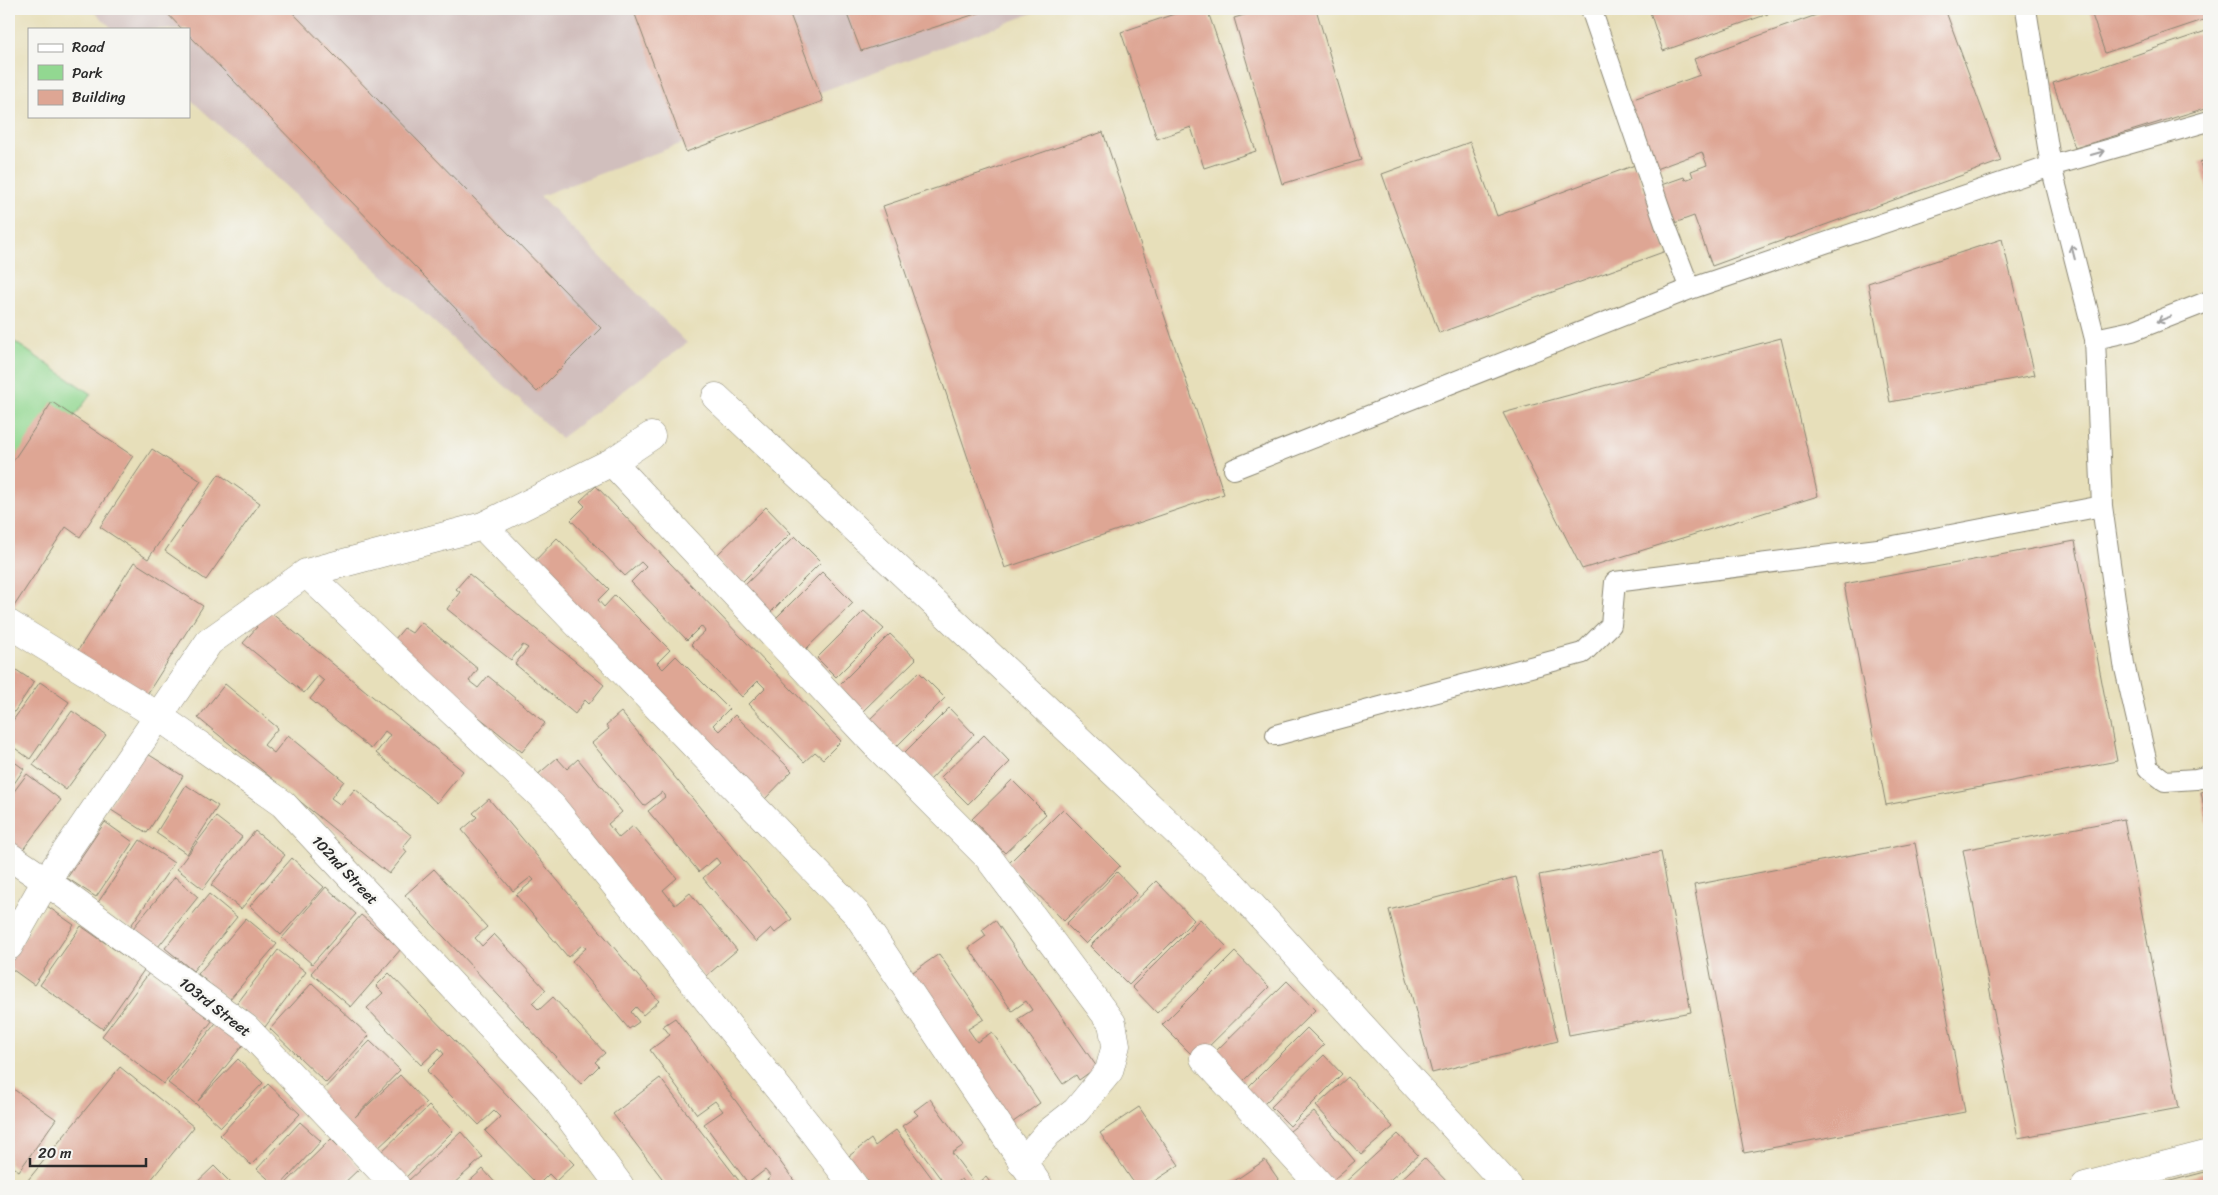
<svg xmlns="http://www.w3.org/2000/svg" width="2218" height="1195" font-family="Sriracha,sans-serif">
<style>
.industrial{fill:#d1bfbd}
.green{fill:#92d891;stroke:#5e825e}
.building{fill:#dea694}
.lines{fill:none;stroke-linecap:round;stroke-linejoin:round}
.lane-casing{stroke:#898572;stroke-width:22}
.street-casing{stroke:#898572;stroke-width:29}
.lane{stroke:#fff;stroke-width:20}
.street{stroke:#fff;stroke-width:28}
.oneway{stroke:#a0a0a0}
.labels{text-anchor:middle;stroke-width:5;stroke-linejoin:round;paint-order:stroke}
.street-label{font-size:15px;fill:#2b2b2b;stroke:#f6f6f2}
</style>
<rect width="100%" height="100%" fill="#f6f6f2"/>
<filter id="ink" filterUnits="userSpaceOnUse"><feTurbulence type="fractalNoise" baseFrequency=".02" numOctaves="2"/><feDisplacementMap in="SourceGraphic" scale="10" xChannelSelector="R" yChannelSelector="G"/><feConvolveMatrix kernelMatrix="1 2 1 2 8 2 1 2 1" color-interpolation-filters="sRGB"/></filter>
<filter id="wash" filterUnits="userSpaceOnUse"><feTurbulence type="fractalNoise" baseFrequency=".0096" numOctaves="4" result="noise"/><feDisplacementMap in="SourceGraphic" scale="20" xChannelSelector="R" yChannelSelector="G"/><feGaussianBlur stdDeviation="1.12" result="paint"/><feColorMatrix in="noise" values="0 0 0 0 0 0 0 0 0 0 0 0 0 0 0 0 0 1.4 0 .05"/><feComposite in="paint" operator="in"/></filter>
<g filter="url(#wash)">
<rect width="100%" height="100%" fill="#e7dfba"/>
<path class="industrial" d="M91,9H1044L540,196L687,343L561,438L189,98V29H113Z"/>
<path class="green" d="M9,338L91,394L9,505Z"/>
<g id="blocks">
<path class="building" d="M163,9H289L601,328L537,392L189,35V29H182Z
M633,9H788L823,101L686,152Z
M845,9H991L861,51Z
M1189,9H1207L1256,151L1204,168L1191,127L1157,139L1121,32Z
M1264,9H1316L1361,160L1282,184L1234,18Z
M1649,9H1766L1768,14L1663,51Z
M1833,9H1945L2001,161L1712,266L1694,216L1658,229L1666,251L1439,333L1382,174L1470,142L1497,216L1635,165L1644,191L1684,177L1685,180L1693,177L1691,171L1707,165L1702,152L1653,170L1628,101L1700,75L1694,59Z
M2090,9H2209V18L2105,53Z
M2209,30V107L2075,148L2053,83Z
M1103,132L1224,494L1005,568L883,206Z
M2209,159V194L2200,162Z
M2002,239L2035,375L1890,402L1868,283Z
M1781,338L1818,496L1582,569L1503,413Z
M52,402L133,456L80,537L66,527L9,614V467Z
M152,449L201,481L148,559L100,527Z
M219,474L260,503L206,580L165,551Z
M596,486L841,741L823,759L815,752L804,762L749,704L765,688L758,681L742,697L691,644L705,631L701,626L687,640L631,582L646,567L641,562L625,576L571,520L585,506L580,501Z
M766,507L791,533L740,584L715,557Z
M795,536L821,562L767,616L740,590Z
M557,538L609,589L598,600L604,607L615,595L670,650L657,663L663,669L676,656L729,709L713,725L719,731L735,715L792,771L765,799L530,566Z
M2075,541L2117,761L1886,805L1844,584Z
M134,562L203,606L144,699L75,655Z
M822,572L853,603L805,650L775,619Z
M469,574L604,685L589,704L585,700L575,714L515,664L528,648L523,645L511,660L447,609L460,592L456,589Z
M265,608L463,771L437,803L376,753L390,735L385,731L371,749L310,699L324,681L318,676L304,693L243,643L257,627L253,624Z
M864,611L884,629L836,677L817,658Z
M421,622L478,669L469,681L478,688L488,676L545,723L522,752L390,645L404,628L412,633Z
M890,634L916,659L863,711L838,686Z
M9,665L34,682L9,720Z
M919,672L945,698L896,747L869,720Z
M40,682L69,702L30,759L9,744V726Z
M225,684L278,728L264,745L274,753L288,735L344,781L331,798L341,805L355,789L412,836L403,847L407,852L389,874L198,718Z
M949,708L974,734L929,781L903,754Z
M72,711L106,735L66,790L33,765Z
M621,712L792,919L775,933L771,928L756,942L703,878L720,863L716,858L699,872L648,811L665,797L662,792L644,806L592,743L609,729L606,725Z
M984,735L1010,762L968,804L941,777Z
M143,751L183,776L147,833L108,808Z
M9,758L24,769L9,791Z
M557,758L567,769L578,759L622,812L608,824L619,838L633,826L677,878L663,890L675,905L690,893L737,950L705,977L536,776Z
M27,774L61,800L21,852L9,843V798Z
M1012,780L1046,814L1005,853L972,819Z
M186,785L218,806L187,854L156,833Z
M2209,790V828H2208L2201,792Z
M489,799L659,1001L643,1015L636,1007L631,1012L639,1022L629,1029L572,961L586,948L582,945L568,957L516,895L534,880L531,877L513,891L462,830L477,817L473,813Z
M1063,809L1120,866L1064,921L1008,864Z
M216,817L242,837L203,889L177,869Z
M2124,819L2179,1108L2018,1138L1963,850Z
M105,822L133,842L96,897L67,878Z
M255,831L285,855L241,909L211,885Z
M140,840L174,863L130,927L97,904Z
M1915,843L1965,1112L1744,1153L1694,885Z
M1661,852L1691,1012L1569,1035L1539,875Z
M292,858L324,887L281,935L250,906Z
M434,869L487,927L475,938L482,946L494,934L546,990L532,1003L539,1010L553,997L605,1053L595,1062L599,1066L581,1084L405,895Z
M1117,872L1137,893L1086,944L1066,924Z
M175,877L198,897L158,947L133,928Z
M1516,877L1558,1041L1432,1073L1389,910Z
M1156,881L1194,920L1129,985L1090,946Z
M326,887L356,914L312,964L282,938Z
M209,894L237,917L193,971L165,948Z
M47,906L74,925L34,985L9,967V961Z
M361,915L401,949L351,1007L311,973Z
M246,918L277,944L229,1000L198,974Z
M1200,919L1226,946L1157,1013L1132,987Z
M995,920L1097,1067L1079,1080L1076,1075L1063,1084L1018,1019L1032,1010L1026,1001L1012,1011L969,948L986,936L982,930Z
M81,926L144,970L103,1029L40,985Z
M278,950L306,972L265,1027L236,1005Z
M1235,952L1269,987L1196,1059L1162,1025Z
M939,954L984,1019L968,1029L977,1042L992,1032L1040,1103L1009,1125L907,976Z
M149,973L212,1021L164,1084L102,1036Z
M389,973L574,1164L556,1181L549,1174L538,1185L485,1131L500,1117L494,1111L479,1125L427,1071L444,1054L439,1048L421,1065L367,1008L383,993L376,986Z
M1287,981L1315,1010L1240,1084L1212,1055Z
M312,983L369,1036L326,1083L270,1029Z
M675,1018L798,1186H759L771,1177L765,1170L748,1183L704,1124L723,1111L715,1101L697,1114L650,1050L670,1035L663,1026Z
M219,1019L246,1041L198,1101L238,1059L263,1083L221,1127L196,1104L168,1083Z
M1307,1028L1324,1045L1263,1105L1246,1089Z
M370,1041L400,1070L355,1117L400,1075L426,1103L375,1151L317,1096Z
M1324,1055L1342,1074L1290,1126L1271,1107Z
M120,1067L194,1127L146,1186H35L28,1180Z
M1348,1077L1393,1127L1361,1155L1316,1106Z
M660,1078L743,1186H668L613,1114Z
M268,1084L300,1114L251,1165L220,1135Z
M9,1086L56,1119L19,1171L9,1164Z
M930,1099L964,1145L952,1153L976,1185L986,1177L993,1186H967L962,1179L952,1186H946L902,1126L918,1115L914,1111Z
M429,1106L453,1131L402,1181L378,1155Z
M1139,1107L1179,1165L1147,1186H1136L1100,1133Z
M1314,1112L1355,1161L1327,1185L1285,1135Z
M300,1122L321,1141L280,1186H276L257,1169Z
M896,1130L938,1186H871L849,1156L871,1139L875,1146Z
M461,1132L483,1157L451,1186H412L408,1181Z
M1398,1134L1418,1155L1383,1186H1341Z
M331,1139L360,1168L341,1186H283Z
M1424,1158L1451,1186H1394Z
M1265,1160L1283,1186H1227Z
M214,1166L234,1186H193Z
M483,1169L498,1186H464Z
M2209,1171V1186H2151Z"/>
</g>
</g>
<g filter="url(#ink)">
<use href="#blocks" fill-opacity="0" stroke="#898572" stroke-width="1"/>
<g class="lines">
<g class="lane-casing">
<path id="lane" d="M2026,9L2051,166L2095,339L2132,331L2209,301
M1690,289L2051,166L2209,121
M2095,339L2102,506
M1234,469L1690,289L1665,224L1591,9
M1276,735L1583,653L1611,625L1615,582L1878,549L2102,506L2124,664L2148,768L2165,781L2196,779L2209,776"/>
</g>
<g class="street-casing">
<path id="street" d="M716,397L1233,885L1508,1186
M612,462L876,745L988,857L1112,1023L1116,1045L1109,1071L1076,1111L1048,1133L1022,1163
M483,526L857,914L1039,1186
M306,573L552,806L810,1128L854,1186
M9,624L158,716L283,804L548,1088L620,1186
M9,856L46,881L246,1028L396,1186
M9,946L46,881L209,642L306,573L483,526L612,462L651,436
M1204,1058L1321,1186
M2085,1186L2209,1154"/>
</g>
<use href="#lane" class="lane"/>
<use href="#street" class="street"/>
</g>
<defs><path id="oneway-shaft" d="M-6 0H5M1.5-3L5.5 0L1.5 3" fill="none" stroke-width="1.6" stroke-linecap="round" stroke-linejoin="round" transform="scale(1.25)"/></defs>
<g class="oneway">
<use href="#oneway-shaft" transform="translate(2098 153) rotate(-16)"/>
<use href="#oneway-shaft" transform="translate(2073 252) rotate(-104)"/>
<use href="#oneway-shaft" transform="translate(2164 319) rotate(159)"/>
</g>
</g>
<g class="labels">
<g class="street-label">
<text transform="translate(345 870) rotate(47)" y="5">102nd Street</text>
<text transform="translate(215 1007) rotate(38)" y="5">103rd Street</text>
</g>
</g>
<rect width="2218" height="1195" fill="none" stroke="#f6f6f2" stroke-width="30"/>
<rect x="28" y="28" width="162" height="90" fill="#f6f6f2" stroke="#a5a5a2"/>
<rect x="38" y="44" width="25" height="8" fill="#ffffff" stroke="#a5a5a2"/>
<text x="72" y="52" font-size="15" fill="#2b2b2b">Road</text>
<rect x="38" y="65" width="25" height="15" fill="#92d891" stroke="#a5a5a2"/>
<text x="72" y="78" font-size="15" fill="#2b2b2b">Park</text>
<rect x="38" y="90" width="25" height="15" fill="#dea694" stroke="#a5a5a2"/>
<text x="72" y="102" font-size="15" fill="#2b2b2b">Building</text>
<path d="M30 1158v8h116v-8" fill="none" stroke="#2b2b2b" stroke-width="2.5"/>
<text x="38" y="1158" font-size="15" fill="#2b2b2b" stroke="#f6f6f2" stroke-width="4" paint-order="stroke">20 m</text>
</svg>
